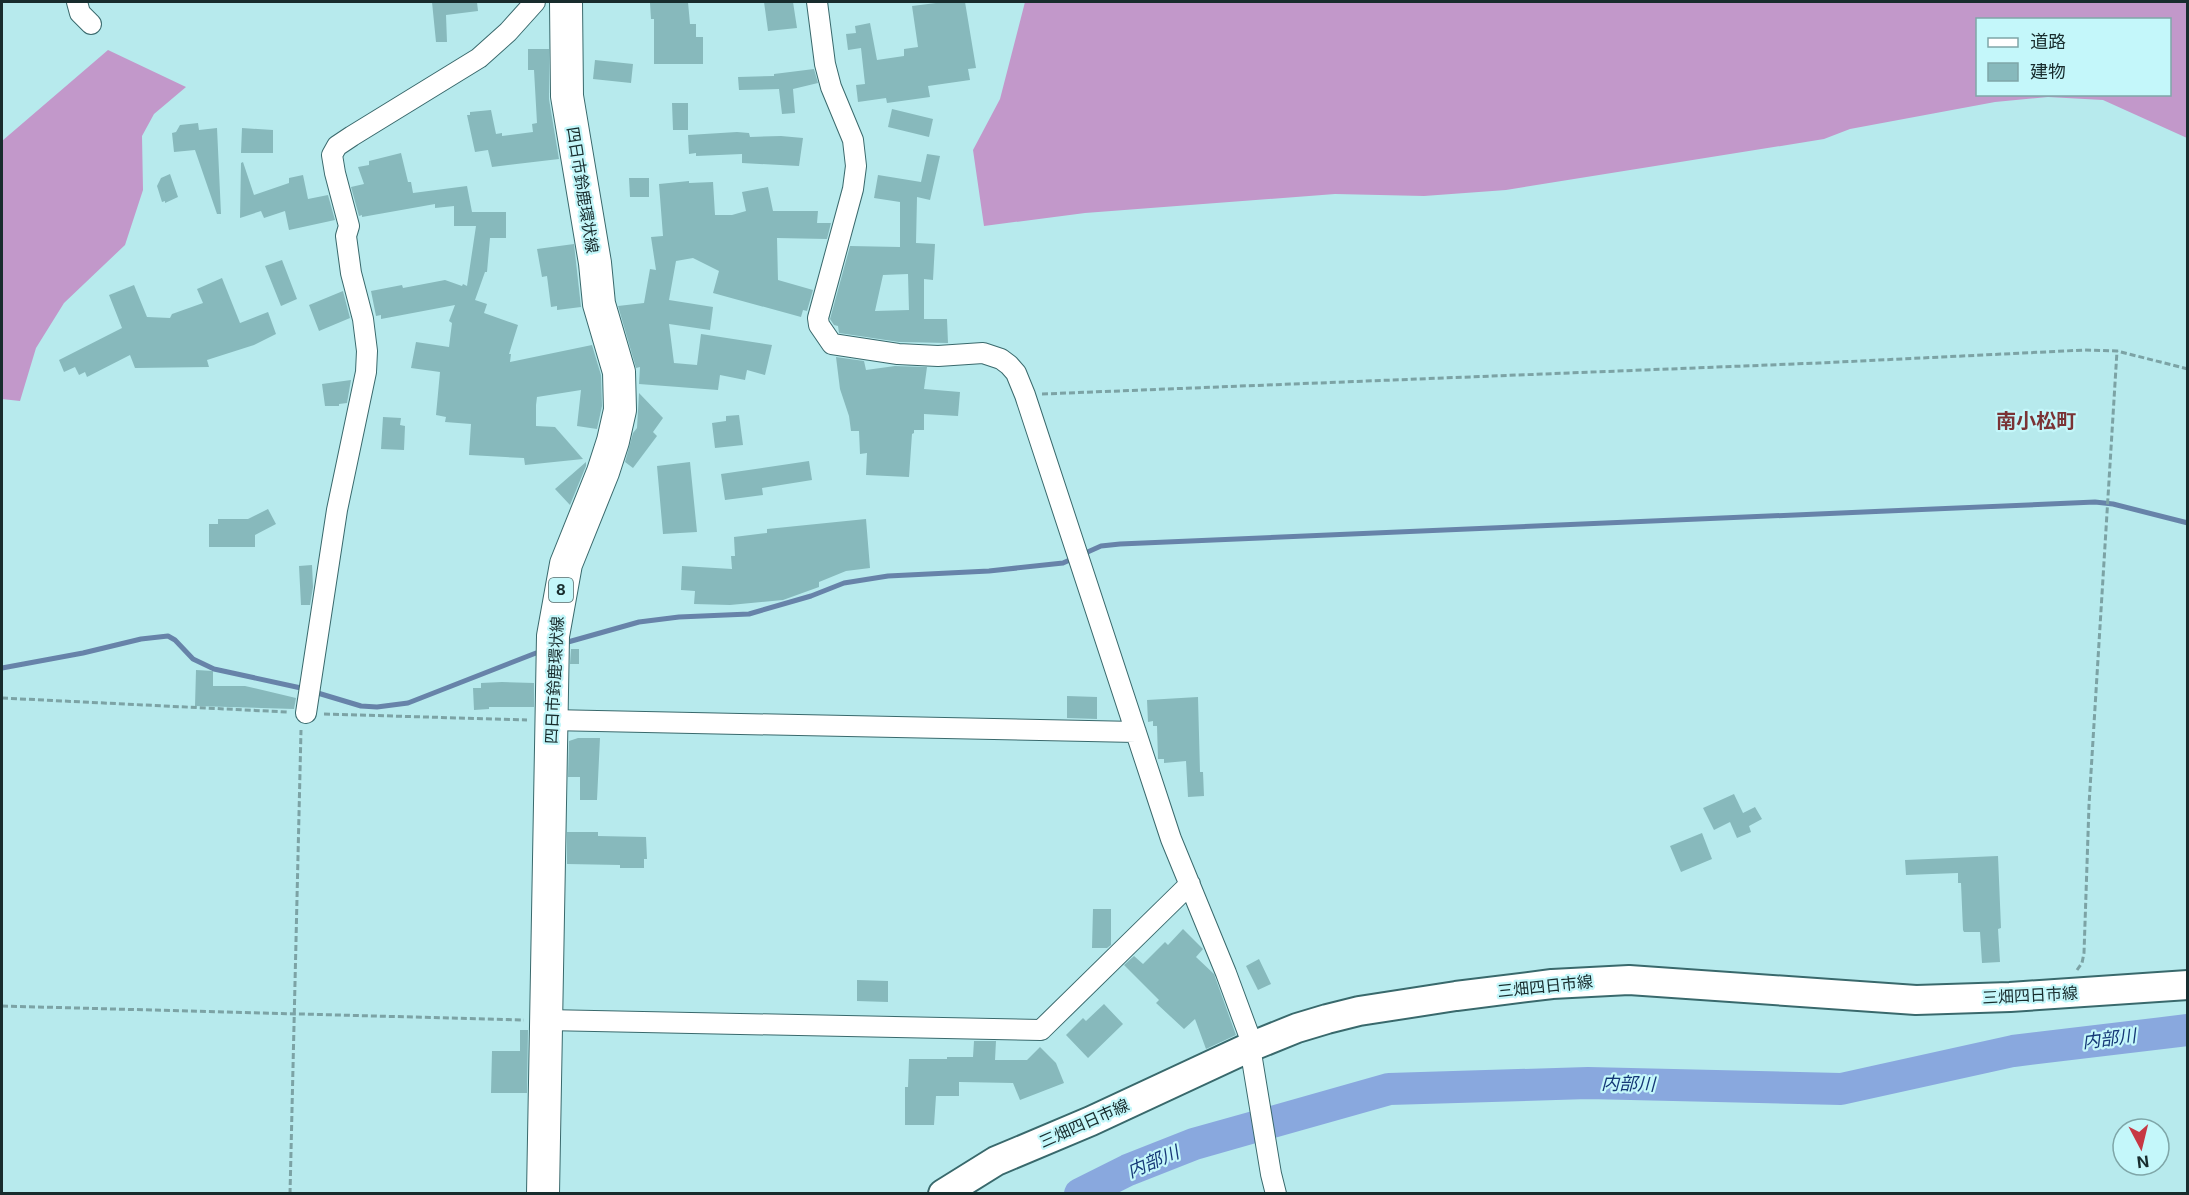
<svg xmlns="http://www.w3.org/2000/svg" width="2189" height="1195" font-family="Inter,'Noto Sans JP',sans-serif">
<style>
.forest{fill:#c298ca;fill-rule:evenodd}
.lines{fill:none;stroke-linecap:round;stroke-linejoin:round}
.stream{stroke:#6783a9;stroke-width:5}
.river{stroke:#89a8de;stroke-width:32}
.building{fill:#87b9bc;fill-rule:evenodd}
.street-casing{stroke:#39696c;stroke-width:22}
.secondary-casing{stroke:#39696c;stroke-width:32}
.primary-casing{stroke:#39696c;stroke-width:34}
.path{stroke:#7ca3a5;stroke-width:3;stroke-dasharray:6 3;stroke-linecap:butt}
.street{stroke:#fff;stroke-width:20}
.secondary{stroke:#fff;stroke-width:28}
.primary{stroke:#fff;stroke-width:32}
.labels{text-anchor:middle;stroke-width:4.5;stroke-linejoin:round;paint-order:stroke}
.shield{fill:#c4f7fa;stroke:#4c696a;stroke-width:1.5}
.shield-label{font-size:15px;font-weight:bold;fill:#182c2d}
.street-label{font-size:16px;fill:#182c2d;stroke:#c4f7fa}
.water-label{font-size:18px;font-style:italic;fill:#153877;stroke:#c4f7fa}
.quarter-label{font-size:20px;font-weight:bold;fill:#7a3335;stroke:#c4f7fa}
</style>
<rect width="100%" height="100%" fill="#b7eaed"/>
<path class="forest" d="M1025,2H2187V138L2103,100L2048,97L1995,102L1850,129L1824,139L1506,190L1424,196L1335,194L1085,213L984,226L973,150L1000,99ZM1978,20H2170V94H1978Z
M108,50L186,87L154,114L142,136L143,190L125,245L64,303L36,348L20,401L2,399V141Z"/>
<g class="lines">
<path class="stream" d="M568,642L639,622L679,617L749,614L811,596L844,583L888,576L989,571L1063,563L1101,546L1120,544L2095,502L2113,504L2188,523
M2,668L83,653L141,639L168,636L175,640L193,659L214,669L301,688L361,706L377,707L408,703L536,653"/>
<path class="river" d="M1080,1194L1128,1170L1194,1144L1389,1089L1588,1083L1841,1089L2013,1051L2188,1030"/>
</g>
<path class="building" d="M432,2H477L478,11L446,15L447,42H436Z
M688,2L690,24H696V37H703V64H654V19H651L650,3Z
M764,2H793L797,28L768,31Z
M944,2H965L976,68L968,69L970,80L928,86L930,97L887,103L886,98L858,102L856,85L865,84L861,48L848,50L846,34L856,33L855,26L870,23L877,60L904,56V49L918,47L912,6Z
M528,49H549V99L559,159L492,167L488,150L475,152L467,115H470V112L491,110L496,134L502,133V136L533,132L532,124L537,123L534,70H528Z
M595,60L633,64L631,83L593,79Z
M814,69L818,83L793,89L795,113L782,114L779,89L739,90L738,77L774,76V74Z
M672,103H688V130H673Z
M892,109L933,119L929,137L888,127Z
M198,123L199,130L217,128L221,214H217L195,150L174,152L172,133L176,132L180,125Z
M242,128L273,130V153H241Z
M737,132L749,133L750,137L781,136L803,138L799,166L742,163V154L696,156V153L689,154L688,135Z
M401,153L408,182H411L413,193L467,186L472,212H506V238H490L487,272H485L475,300L487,304L484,313L518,325L509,354H511L510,362L592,345L601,375L602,406L597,429L577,426L581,390L537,397L536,405V426L555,427L583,459L525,465L524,458L469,455L471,424L445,422L446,417L436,415L440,372L411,368L416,342L449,347L452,323L449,321L455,305L381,319V315L376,316L371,291L402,285L403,288L445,280L462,286L463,284L467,286L476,226H454V206L435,208V204L362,217V215L359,216L351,187L364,184L358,167L369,165V161Z
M927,154L940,156L930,200L917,197L916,243L935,244L933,280L924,279V319H947L948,343L899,342L839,333L838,326L834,325L830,319L850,246L900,247V202L874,198L878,175L921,182ZM908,274L909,310L875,311L883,275Z
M243,162L254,195L289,183V178L303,175L308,199L328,195L335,220L289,230L285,211L264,218L261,211L240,218L241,163Z
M170,174L178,197L165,203V201L162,202L157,186L161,178Z
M629,178H649V197H630Z
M689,181V183L713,182L715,215H732L746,211L742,192L768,187L773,211H818L817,223H831L827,239L777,238L778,280L813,290L807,311L803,310L801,317L713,293L719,271L693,258L676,261L669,300L713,307L710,330L669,324L674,363L697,365L701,334L772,345L765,375L747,370L745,380L720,375L718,390L639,384L640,367L636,368L618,306L644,303L650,269L656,270L651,237L663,236L659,184Z
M574,244L581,307L557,310V306L551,307L547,276L542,277L537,249Z
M282,260L297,299L281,306L265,266Z
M222,278L240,323L268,312L276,334L254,345L207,360L209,367L135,368L130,355L87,377L85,372L79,375L75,367L64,372L59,360L122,328L109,295L134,285L147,317L170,318L172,314L203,303L197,289Z
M343,291L350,318L319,331L309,305Z
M836,357L864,361L866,370L895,366L927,367L924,389L960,392L958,416L924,414V430H914V433L912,434L909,477L866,475L867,453L860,454L859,431H851L849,416L840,389Z
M351,380L347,403L339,404V406H325L322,384Z
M639,393L663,418L653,432L657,436L633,468L625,462L633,433L637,428Z
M739,415L743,445L715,448L712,423L726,421V416Z
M383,417L401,418L400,425L405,426L404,450L381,449Z
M809,461L812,480L762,488L763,495L725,500L721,474Z
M586,462V466L570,505L555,489Z
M690,462L697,532L663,534L657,466Z
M268,509L276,524L255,535V547H209V524H218V519H248Z
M866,519L870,568L846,571L819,582V587L783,600L730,605L694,604L695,591L681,590L682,566L732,569L731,556H735L734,537L767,533V529Z
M312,565L313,587L310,605H301L299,566Z
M571,649H579V664H570Z
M196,670L213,671V686H245L296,698L294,709L195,706Z
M502,682L534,683V707H489V709L474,710L473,688H481V683Z
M1067,696L1097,697V719L1067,718Z
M1198,697L1200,772H1203L1204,796L1188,797L1186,761L1164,763V759H1158L1157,726H1153V721L1148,722L1147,700Z
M578,738H600L597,800H580V777H568L569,741Z
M1734,794L1743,813L1755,807L1762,819L1749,826L1751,832L1737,838L1730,822L1714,830L1703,808Z
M567,832H598V836L646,837L647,859H644V868H620V865L567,864Z
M1702,833L1712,859L1681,872L1670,846Z
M1998,856L2001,928L1998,929L2000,962L1982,963L1980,932H1964L1963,930L1961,883H1958V873L1906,875L1905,860Z
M1093,909H1111V945L1107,948H1092Z
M1183,929L1203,949L1196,957L1214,974L1236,1035L1206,1049L1195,1019L1184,1029L1156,1003L1159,1000L1124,965L1134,956L1143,964L1165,942L1168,945Z
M1259,959L1271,984L1258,990L1246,966Z
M857,980L888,981V1002L857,1001Z
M1104,1004L1123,1024L1088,1058L1066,1035L1083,1018L1086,1021Z
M520,1030H528L527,1093H491L492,1051H520Z
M974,1041H996L995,1060H1027L1040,1047L1056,1063L1064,1083L1020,1100L1013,1083L959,1082V1096H936L934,1125H905V1087H908L909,1059H947V1057H973Z"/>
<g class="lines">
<g class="street-casing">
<path id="street" d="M77,2L80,13L91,24
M817,2L825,64L831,87L853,140L856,166L853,189L818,318L819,325L832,344L898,354L938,356L983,353L1001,359L1009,365L1016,373L1025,395L1171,839L1226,973L1253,1046
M306,713L337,510L366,372L367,351L363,319L351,273L346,236L349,226L335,173L332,155L337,146L352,136L479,58L508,32L535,2
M550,720L1136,732
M546,1020L1041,1030L1190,884
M1250,1047L1271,1174L1276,1194"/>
</g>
<g class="secondary-casing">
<path id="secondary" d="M943,1194L996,1161L1091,1121L1250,1047L1297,1028L1327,1019L1359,1011L1456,996L1552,984L1629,980L1916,1000L2010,997L2188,985"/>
</g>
<g class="primary-casing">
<path id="primary" d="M543,1194L553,636L566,564L603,472L613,441L620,410L619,372L599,304L595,263L567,96L566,2"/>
</g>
<path class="path" d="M1042,394L1819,363L2085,350L2117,351L2188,369
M2,698L287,712
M324,714L527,720
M2077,970L2082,963L2084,953L2089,805L2117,351
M2,1006L524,1020
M290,1194L301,730"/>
<use href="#street" class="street"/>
<use href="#secondary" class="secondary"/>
<use href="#primary" class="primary"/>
</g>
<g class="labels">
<rect class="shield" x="549" y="578" width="24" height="24" rx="4.5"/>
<g class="shield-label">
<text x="561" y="595">8</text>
</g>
<g class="street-label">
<text transform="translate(583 190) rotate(81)" y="6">四日市鈴鹿環状線</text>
<text transform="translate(554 680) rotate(-87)" y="6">四日市鈴鹿環状線</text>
<text transform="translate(1545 986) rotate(-6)" y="6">三畑四日市線</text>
<text transform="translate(2030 995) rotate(-3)" y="6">三畑四日市線</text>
<text transform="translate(1084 1123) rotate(-24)" y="6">三畑四日市線</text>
</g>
<g class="water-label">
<text transform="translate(2109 1039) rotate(-7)" y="6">内部川</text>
<text transform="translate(1628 1084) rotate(1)" y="6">内部川</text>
<text transform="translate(1153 1162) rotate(-23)" y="6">内部川</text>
</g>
<g class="quarter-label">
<text x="2036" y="428">南小松町</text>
</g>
</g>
<rect width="2189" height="1195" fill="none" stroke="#182c2d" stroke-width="6"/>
<rect x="1976" y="18" width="195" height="78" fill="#c4f7fa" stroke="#7fa6a8" stroke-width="1.5"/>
<rect x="1988" y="38" width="30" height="9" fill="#ffffff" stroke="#7fa6a8" stroke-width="1.5"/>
<text x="2030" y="48" font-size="18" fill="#182c2d">道路</text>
<rect x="1988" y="63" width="30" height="18" fill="#87b9bc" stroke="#7fa6a8" stroke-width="1.5"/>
<text x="2030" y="78" font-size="18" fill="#182c2d">建物</text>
<g transform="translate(2141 1147) rotate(173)"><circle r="28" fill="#c4f7fa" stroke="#7fa6a8" stroke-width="1.5"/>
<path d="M0-4.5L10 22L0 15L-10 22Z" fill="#c73743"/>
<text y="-9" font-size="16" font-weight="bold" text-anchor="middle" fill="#182c2d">N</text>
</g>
</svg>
